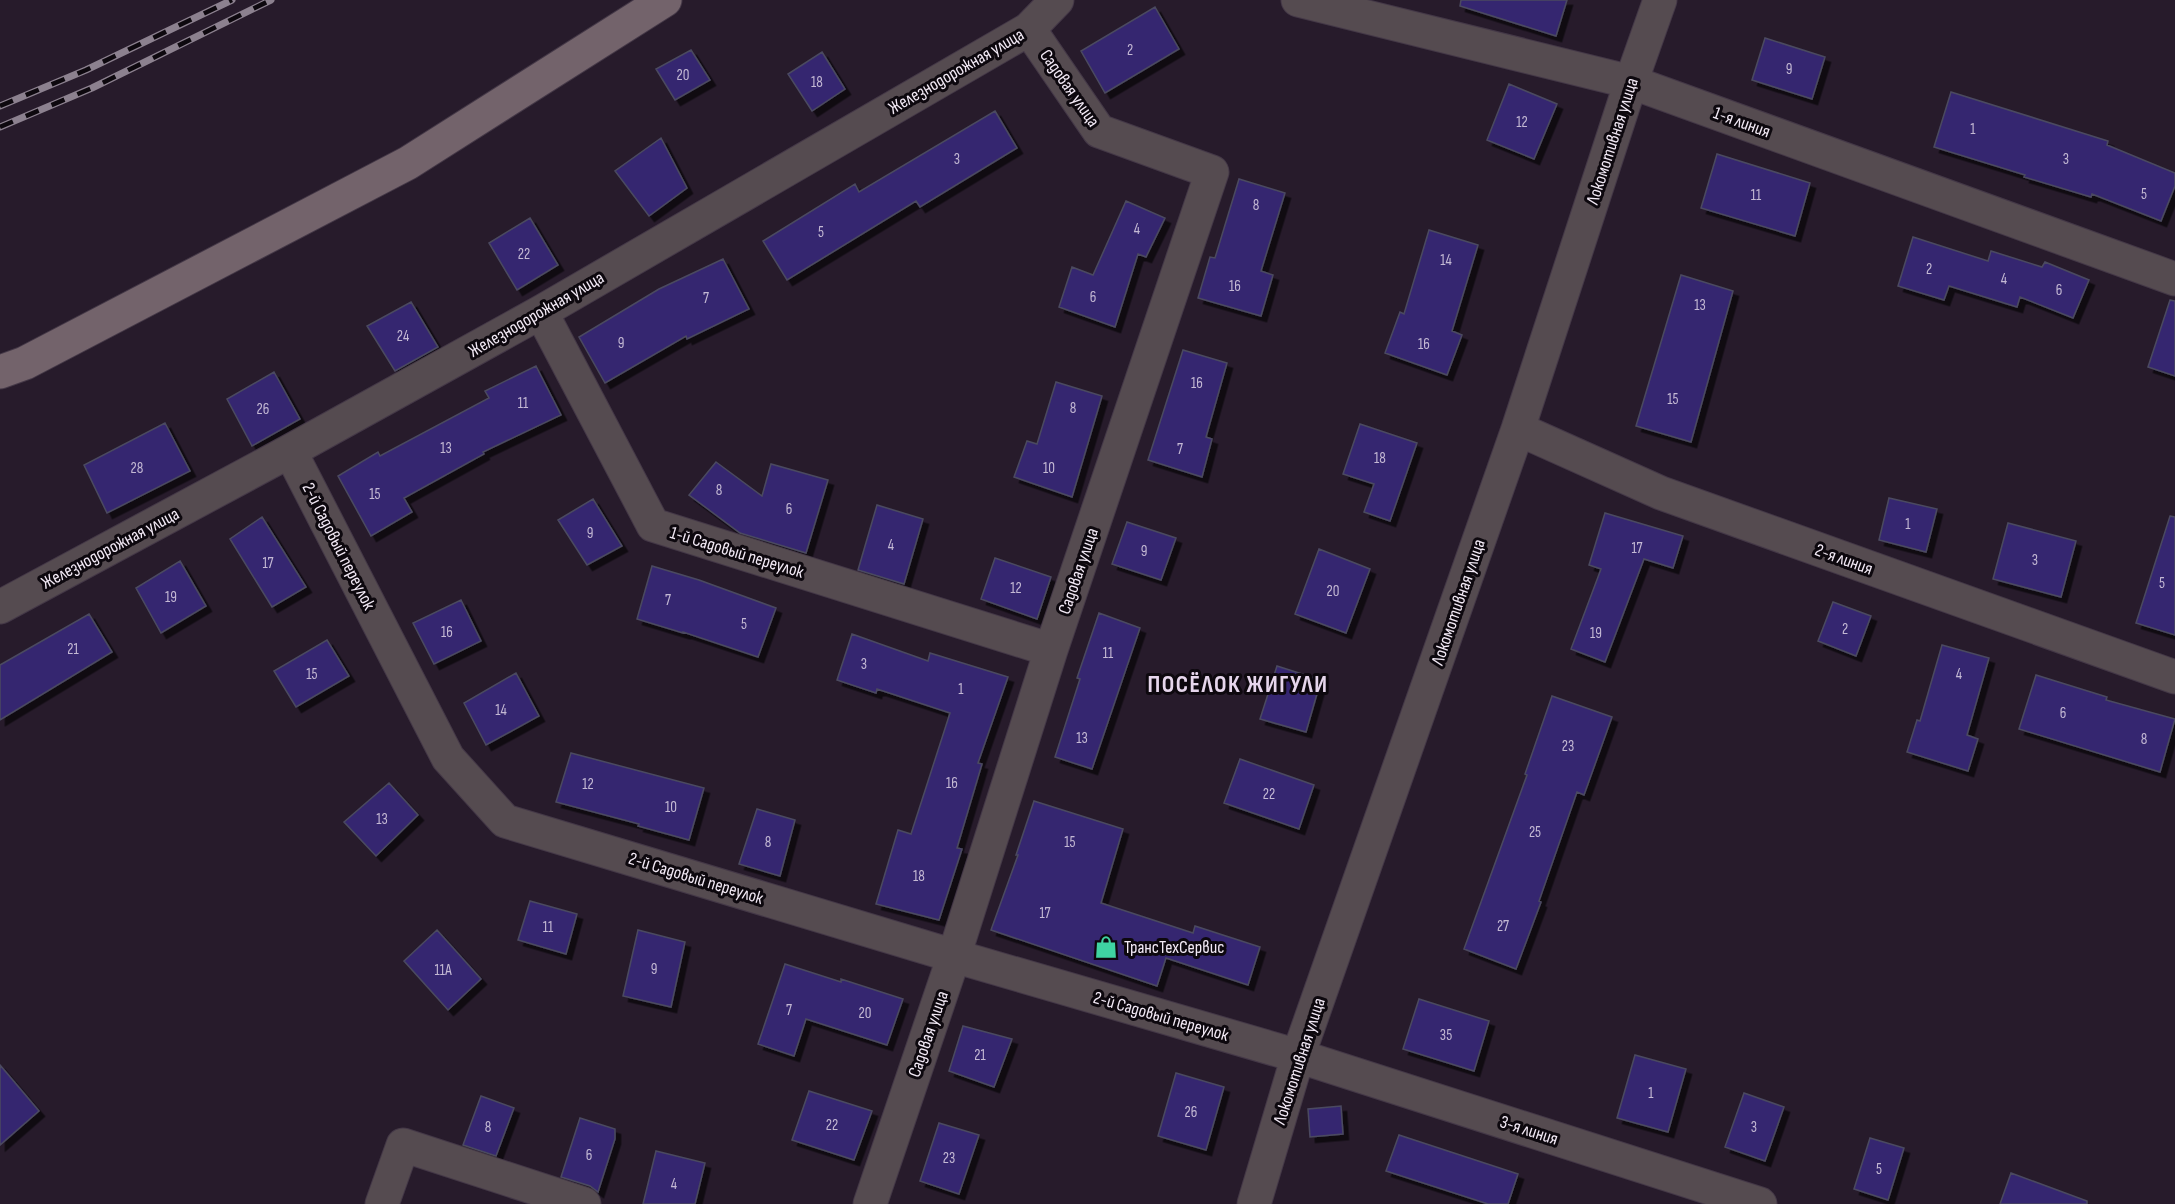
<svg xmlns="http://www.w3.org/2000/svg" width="2175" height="1204" font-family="'Sofia Sans Condensed',sans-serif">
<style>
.building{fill:#352770;stroke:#4b4a60;stroke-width:1.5;filter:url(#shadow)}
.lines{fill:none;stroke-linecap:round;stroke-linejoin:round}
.street-casing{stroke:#443847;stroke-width:35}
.secondary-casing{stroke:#443847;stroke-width:35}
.street{stroke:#554b50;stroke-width:33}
.secondary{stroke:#73636b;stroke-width:33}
.rail-casing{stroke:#8c818f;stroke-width:7}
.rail{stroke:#0d080e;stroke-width:4.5;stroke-dasharray:14;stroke-linecap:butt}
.labels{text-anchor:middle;stroke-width:6;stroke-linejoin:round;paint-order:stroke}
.number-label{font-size:15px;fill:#c4b9d4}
.street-label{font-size:18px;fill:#f3eaf6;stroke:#0d080e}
.poi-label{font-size:18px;fill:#f3eaf6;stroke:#0d080e;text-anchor:start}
.district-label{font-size:24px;font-weight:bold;letter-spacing:1.5px;fill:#e6d6ec;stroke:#0d080e}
</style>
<defs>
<filter id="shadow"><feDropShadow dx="5.5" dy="5.5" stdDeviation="0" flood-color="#0009"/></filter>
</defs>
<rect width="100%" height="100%" fill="#271b2b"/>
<path class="building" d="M1461,0H1567L1556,36L1460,6Z
M1155,7L1179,49L1105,93L1081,51Z
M1765,38L1825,57L1812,99L1752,80Z
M691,50L710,80L675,100L656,69Z
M822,52L845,89L812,111L788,74Z
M1509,84L1557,104L1534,159L1487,140Z
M1951,92L2108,141L2107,145L2175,173V186L2161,221L2092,194L2091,197L2024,177L2025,175L1934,147Z
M995,111L1017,148L920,207L916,201L787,280L763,241L855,184L859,192Z
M661,138L687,188L649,216L615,171Z
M1717,154L1810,183L1795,236L1701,208Z
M1239,179L1285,193L1261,271L1273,275L1261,316L1198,298L1210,257L1215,258Z
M1126,201L1165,218L1146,257L1138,254L1115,327L1059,307L1072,267L1093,275Z
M530,218L558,265L517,290L489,243Z
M1429,230L1478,245L1452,331L1462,335L1447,375L1385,353L1400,312L1404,314Z
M1913,237L1988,261L1991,251L2042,267L2045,262L2089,280L2073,318L2020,297L2017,307L1949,286L1944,300L1898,286Z
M723,259L749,309L687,339L686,336L605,383L579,337L659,289Z
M1681,275L1733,291L1691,442L1636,426Z
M2170,300L2175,301V376L2148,367Z
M411,302L438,347L395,371L367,326Z
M1183,350L1227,363L1206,437L1212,439L1202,477L1148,460Z
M536,366L561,415L483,452L484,454L404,498L412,512L371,536L338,476L378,452L380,456L489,398L485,391Z
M274,372L300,419L252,446L227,399Z
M1056,382L1102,396L1072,497L1014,477L1027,441L1037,444Z
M165,423L190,471L107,513L84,465Z
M1360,424L1417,443L1390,521L1364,512L1374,484L1343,474Z
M716,462L762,496L771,464L828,480L806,553L740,533L689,495Z
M1889,498L1937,509L1926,552L1879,540Z
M593,499L622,546L587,565L558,520Z
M877,505L923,519L904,584L858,570Z
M1605,513L1683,536L1673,568L1644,559L1605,662L1571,649L1601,569L1589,565Z
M2170,516L2175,517V635L2136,623Z
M262,517L306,587L272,607L230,539Z
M1127,522L1176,538L1161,580L1112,564Z
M2008,523L2076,541L2061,597L1993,579Z
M1319,549L1370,569L1346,633L1295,614Z
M995,558L1051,577L1037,619L981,599Z
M180,561L206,606L161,633L136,588Z
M652,566L699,580L776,608L758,657L683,632V633L637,619Z
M461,600L481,641L434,664L413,623Z
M1833,602L1871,616L1856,656L1818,641Z
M1099,613L1140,628L1092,769L1055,757L1080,679L1077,678Z
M89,614L112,652L0,720V665Z
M852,634L928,661L930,653L1008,677L978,763L982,764L957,848L962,849L939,920L876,904L898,830L911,834L950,713L877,689L876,693L837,680Z
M327,640L349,676L296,707L274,671Z
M1942,645L1989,658L1967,735L1978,739L1968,771L1907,752L1917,720L1920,721Z
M1277,666L1321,680L1306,732L1260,719Z
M516,673L539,716L486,745L464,703Z
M2036,675L2107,697L2106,700L2175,719L2160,772L2019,729Z
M1552,696L1612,717L1584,795L1577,792L1539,901L1541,902L1516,969L1464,949L1527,775L1525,774Z
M571,753L704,788L689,840L638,826L639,824L556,802Z
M1240,759L1314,785L1299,829L1224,803Z
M389,783L418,815L376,856L344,822Z
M1034,801L1123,829L1101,903L1193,933L1195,926L1260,947L1248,985L1166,958L1157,986L991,930L1018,855H1016Z
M757,809L795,820L780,876L739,864Z
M530,901L577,914L566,954L518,940Z
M437,930L481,979L448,1010L404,961Z
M638,930L685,942L671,1007L623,996Z
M785,964L841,982V979L903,999L887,1045L806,1019L794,1056L758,1044Z
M1419,999L1489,1021L1474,1071L1403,1049Z
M963,1026L1012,1039L994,1087L949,1071Z
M1635,1055L1686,1069L1668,1132L1617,1118Z
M0,1065L39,1111L0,1145Z
M1176,1073L1224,1087L1206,1150L1158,1136Z
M809,1091L872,1111L854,1160L792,1140Z
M1744,1093L1784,1107L1765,1161L1725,1147Z
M481,1096L514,1108L496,1156L463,1145Z
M1341,1106L1343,1134L1310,1137L1308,1109Z
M580,1118L615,1129V1139L598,1192L590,1186L561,1177Z
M939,1123L979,1135L959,1194L920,1181Z
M1399,1135L1518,1174L1508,1204H1488L1386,1171Z
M1870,1138L1904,1148L1888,1200L1854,1189Z
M656,1151L705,1163L695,1204H643Z
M2011,1173L2087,1201V1204H2000Z"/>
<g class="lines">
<g class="street-casing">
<path id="street" d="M1298,0L1631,82L2175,279
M541,312L653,525L1051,650
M1518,429L1661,493L2175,677
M290,451L448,758L505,821L954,956L1298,1056L1760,1204
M0,607L290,451L541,312L1029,29L1057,0
M382,1204L403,1145L584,1204
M870,1204L954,956L1051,650L1212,172L1099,131L1029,29
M1254,1204L1298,1056L1518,429L1631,82L1660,0"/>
</g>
<g class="secondary-casing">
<path id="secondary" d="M0,372L25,363L408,163L665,0"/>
</g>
<use href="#street" class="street"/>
<use href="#secondary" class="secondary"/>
<g class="rail-casing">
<path id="rail" d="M0,106L86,70L232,0
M0,127L92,88L271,0"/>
</g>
<use href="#rail" class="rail"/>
</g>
<defs>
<g id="shop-bare" transform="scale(1.8)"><path d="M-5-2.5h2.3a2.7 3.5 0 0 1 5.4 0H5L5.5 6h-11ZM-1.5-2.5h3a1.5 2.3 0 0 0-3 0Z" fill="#3fd4a2" stroke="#0d080e" stroke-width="2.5" paint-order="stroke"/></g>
</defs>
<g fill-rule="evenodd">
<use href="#shop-bare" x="1106" y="947"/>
</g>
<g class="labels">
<g class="number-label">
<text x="1130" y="55">2</text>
<text x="1789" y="74">9</text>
<text x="683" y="80">20</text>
<text x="817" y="87">18</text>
<text x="1522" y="127">12</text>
<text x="1973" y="134">1</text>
<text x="957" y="164">3</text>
<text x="2066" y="164">3</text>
<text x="2144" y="199">5</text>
<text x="1756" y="200">11</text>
<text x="1256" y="210">8</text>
<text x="1137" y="234">4</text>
<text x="821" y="237">5</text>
<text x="524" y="259">22</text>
<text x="1446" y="265">14</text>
<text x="1929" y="274">2</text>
<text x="2004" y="284">4</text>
<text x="1235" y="291">16</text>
<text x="2059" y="295">6</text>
<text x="1093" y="302">6</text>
<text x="706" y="303">7</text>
<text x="1700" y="310">13</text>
<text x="403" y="341">24</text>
<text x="621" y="348">9</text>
<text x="1424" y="349">16</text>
<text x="1197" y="388">16</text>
<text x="1673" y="404">15</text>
<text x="523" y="408">11</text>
<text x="1073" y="413">8</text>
<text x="263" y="414">26</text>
<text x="446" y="453">13</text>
<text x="1180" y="454">7</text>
<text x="1380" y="463">18</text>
<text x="137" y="473">28</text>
<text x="1049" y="473">10</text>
<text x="719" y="495">8</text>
<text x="375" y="499">15</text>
<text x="789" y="514">6</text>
<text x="1908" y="529">1</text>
<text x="590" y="538">9</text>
<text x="891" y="550">4</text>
<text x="1637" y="553">17</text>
<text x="1144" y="556">9</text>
<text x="2035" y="565">3</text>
<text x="268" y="568">17</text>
<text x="2162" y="588">5</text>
<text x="1016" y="593">12</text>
<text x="1333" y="596">20</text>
<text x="171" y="602">19</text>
<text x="668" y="605">7</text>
<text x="744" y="629">5</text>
<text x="1845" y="634">2</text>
<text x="447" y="637">16</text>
<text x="1596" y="638">19</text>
<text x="73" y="654">21</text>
<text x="1108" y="658">11</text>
<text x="864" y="669">3</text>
<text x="312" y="679">15</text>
<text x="1959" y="679">4</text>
<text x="961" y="694">1</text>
<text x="501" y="715">14</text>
<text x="2063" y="718">6</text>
<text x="1082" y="743">13</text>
<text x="2144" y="744">8</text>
<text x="1568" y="751">23</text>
<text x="952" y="788">16</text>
<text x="588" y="789">12</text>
<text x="1269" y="799">22</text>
<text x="671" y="812">10</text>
<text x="382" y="824">13</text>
<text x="1535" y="837">25</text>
<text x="768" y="847">8</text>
<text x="1070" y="847">15</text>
<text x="919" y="881">18</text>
<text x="1045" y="918">17</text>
<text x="1503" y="931">27</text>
<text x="548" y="932">11</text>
<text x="654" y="974">9</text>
<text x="443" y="975">11А</text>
<text x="789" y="1015">7</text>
<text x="865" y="1018">20</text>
<text x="1446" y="1040">35</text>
<text x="980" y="1060">21</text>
<text x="1651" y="1098">1</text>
<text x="1191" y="1117">26</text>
<text x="832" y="1130">22</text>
<text x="488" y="1132">8</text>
<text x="1754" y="1132">3</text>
<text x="589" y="1160">6</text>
<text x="949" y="1163">23</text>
<text x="1879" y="1174">5</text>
<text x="674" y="1189">4</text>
</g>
<g class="street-label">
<text transform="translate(956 71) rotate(-30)" y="6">Железнодорожная улица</text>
<text transform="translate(1070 88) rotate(55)" y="6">Садовая улица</text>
<text transform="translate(1742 122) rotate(20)" y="6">1-я линия</text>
<text transform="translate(1612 141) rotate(-72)" y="6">Локомотивная улица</text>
<text transform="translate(536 314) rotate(-30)" y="6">Железнодорожная улица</text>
<text transform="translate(339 546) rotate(63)" y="6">2-й Садовый переулок</text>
<text transform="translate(110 548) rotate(-28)" y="6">Железнодорожная улица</text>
<text transform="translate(737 552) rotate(17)" y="6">1-й Садовый переулок</text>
<text transform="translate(1844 559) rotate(20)" y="6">2-я линия</text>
<text transform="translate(1078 571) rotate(-71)" y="6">Садовая улица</text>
<text transform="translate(1458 602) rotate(-71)" y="6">Локомотивная улица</text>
<text transform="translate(696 878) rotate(17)" y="6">2-й Садовый переулок</text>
<text transform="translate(1161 1016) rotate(16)" y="6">2-й Садовый переулок</text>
<text transform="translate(928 1034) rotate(-71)" y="6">Садовая улица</text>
<text transform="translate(1299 1061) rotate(-72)" y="6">Локомотивная улица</text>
<text transform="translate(1529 1130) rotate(18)" y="6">3-я линия</text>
</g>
<g class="poi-label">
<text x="1124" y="953">ТрансТехСервис</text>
</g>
<g class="district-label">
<text x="1238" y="692">ПОСЁЛОК ЖИГУЛИ</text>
</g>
</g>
</svg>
